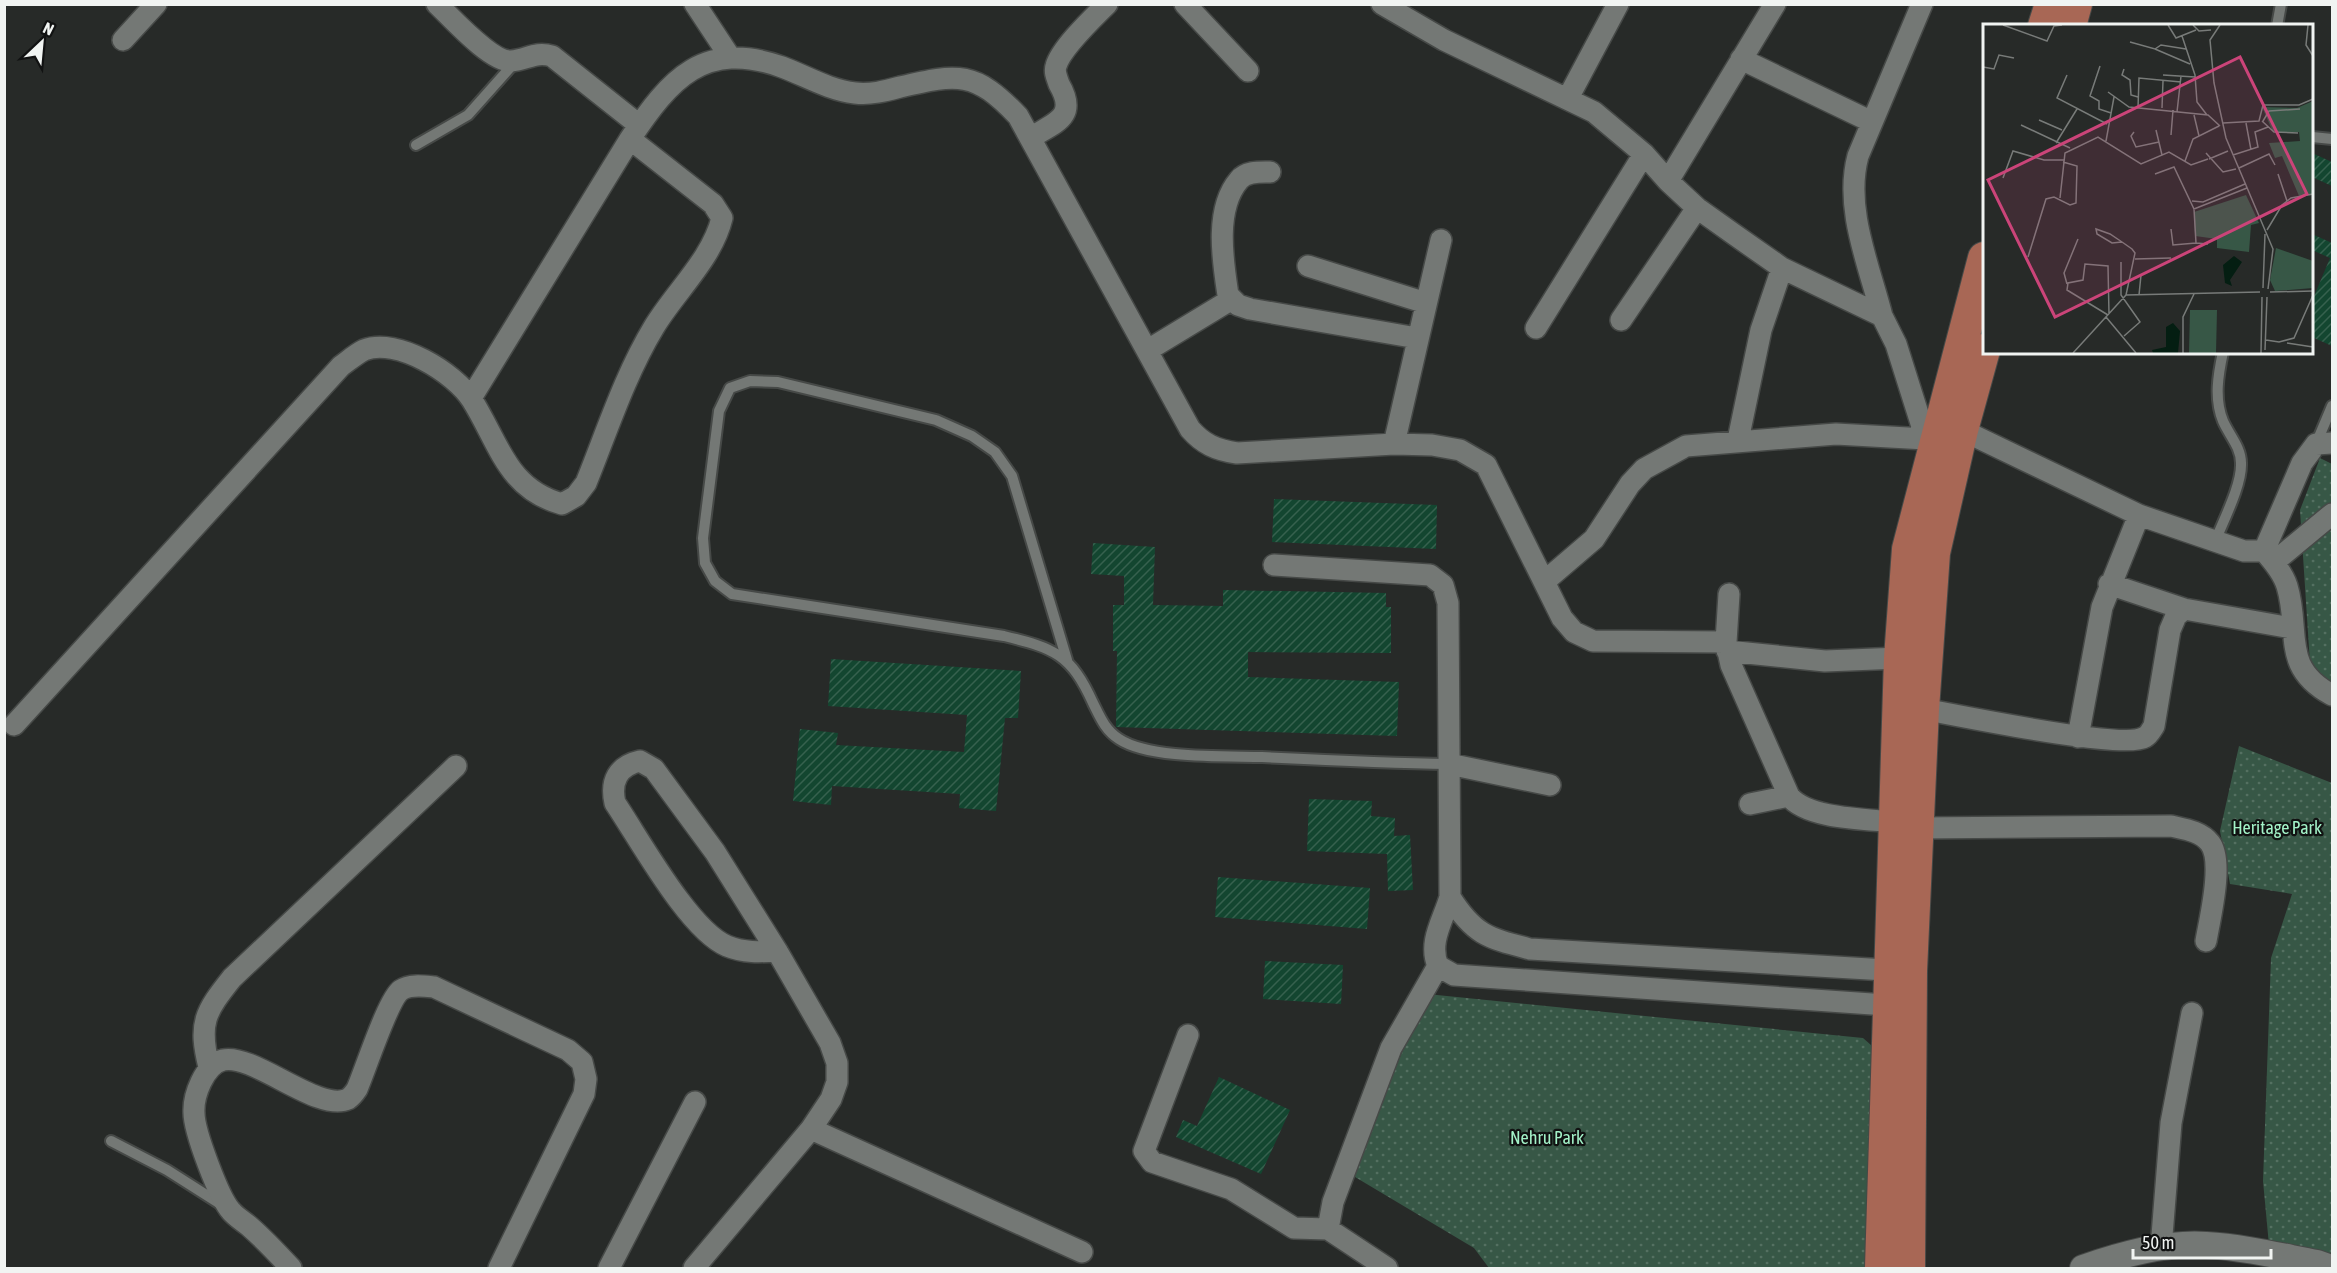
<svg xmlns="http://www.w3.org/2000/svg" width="2337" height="1273" font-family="'Asap Condensed',sans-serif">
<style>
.park{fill:url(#park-dots)}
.building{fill:url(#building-hatch)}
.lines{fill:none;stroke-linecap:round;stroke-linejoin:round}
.service-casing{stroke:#464947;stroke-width:14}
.minor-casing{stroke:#464947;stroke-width:24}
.tertiary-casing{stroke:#464947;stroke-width:28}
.primary-casing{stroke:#464947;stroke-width:34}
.service{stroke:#747875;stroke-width:10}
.minor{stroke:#747875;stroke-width:21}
.tertiary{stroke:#747875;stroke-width:26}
.primary{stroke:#a86755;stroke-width:32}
.labels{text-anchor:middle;stroke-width:4.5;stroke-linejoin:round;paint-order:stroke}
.park-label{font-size:18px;fill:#a3f2c8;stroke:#111212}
.inset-road{fill:none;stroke:#787b79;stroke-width:1.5}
.view{fill:#cb4479;fill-opacity:0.15;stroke:#cb4479;stroke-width:3}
.inset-edge{fill:none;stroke:#f1f4f2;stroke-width:3}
</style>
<defs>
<pattern id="park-dots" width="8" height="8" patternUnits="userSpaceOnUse" patternTransform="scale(1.5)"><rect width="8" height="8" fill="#375746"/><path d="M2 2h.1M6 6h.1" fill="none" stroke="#547061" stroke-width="1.8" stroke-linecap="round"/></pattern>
<pattern id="building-hatch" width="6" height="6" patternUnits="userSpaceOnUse" patternTransform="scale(1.5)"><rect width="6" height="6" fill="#134630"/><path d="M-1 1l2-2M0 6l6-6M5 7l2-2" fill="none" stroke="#36614e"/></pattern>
</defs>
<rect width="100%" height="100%" fill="#272a28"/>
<path class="park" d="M2320,458L2332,464V689L2311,679L2300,510Z
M2239,746L2332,783V1268L2270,1256L2263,1181L2271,958L2292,894L2230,884L2220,831Z
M1427,994L1863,1038L1880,1053L1876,1268H1489L1474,1248L1350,1174Z"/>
<path class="building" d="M2312,153L2332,162V186L2312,177Z
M2312,234L2332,243V346L2312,337V301L2330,258L2312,250Z
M1274,499L1437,505L1436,549L1272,542Z
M1093,543L1155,547L1153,605L1223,606V590L1386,593V607H1391V653L1248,652V677L1399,682L1397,736L1116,727L1117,651H1113V605H1124V576L1091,574Z
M831,659L1021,671L1018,718H1005L996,811L959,808L960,794L832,786L831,805L793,801L800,729L838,733L836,745L964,752L967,715L828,706Z
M1309,799L1372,801L1371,816L1395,818L1394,836L1410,835L1413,890L1388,891L1387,854L1307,851Z
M1218,877L1370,888L1367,929L1215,917Z
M1265,961L1343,965L1341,1004L1263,999Z
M1219,1077L1290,1110L1261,1174L1176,1137L1183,1120L1197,1126Z"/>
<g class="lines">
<g class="service-casing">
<path id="service" d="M2277,26L2281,4
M2312,137L2332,139
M416,145L468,115L517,60
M2316,444L2332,406
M2215,542C2223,521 2242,485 2241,463C2241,447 2229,435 2223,421C2214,399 2218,375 2223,352
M1067,660L1012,476L995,452L972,436L936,420L778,382L750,381L730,388L719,411L703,538L705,563L715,581L732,594L1004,636C1054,648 1071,654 1093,703C1100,717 1105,730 1119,739C1149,759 1225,756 1262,757C1324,760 1387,763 1449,764
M111,1141L167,1170L222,1205"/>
</g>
<g class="minor-casing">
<path id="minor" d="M437,4C452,18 491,62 511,61C527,60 535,51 552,56L639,125
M695,4L730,57
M1185,4L1248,71
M1382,4L1444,40L1594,112L1644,154L1668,181L1697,208L1735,235L1782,268L1882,316L1896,344L1926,439L1936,441
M123,40L156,4
M1741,59L1872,122
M1568,98L1618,4
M1030,138C1056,122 1078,117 1059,84C1057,78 1054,72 1056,66C1061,48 1093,18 1107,4
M1270,172C1260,172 1246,171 1239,180C1214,209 1223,262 1228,295L1238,305L1250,309L1417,338
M1668,181L1775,4
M1308,266L1426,303
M1882,316C1869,265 1844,208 1858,156L1922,4
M1621,320L1697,208
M1536,328L1644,154
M1148,350L1232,299
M471,398L630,139C670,79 704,39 782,67C806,76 829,90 855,93C870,95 885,91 900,87C959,73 975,71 1018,116L1190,429C1203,444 1216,450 1237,453L1394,444L1432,445L1460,450L1486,465L1562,618L1574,632L1593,641L1726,642
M1962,430L2139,515L2244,551H2264L2302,463L2316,444L2332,443
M1738,440L1761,330L1782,268
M1394,444L1441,240
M2264,551C2273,561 2283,573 2287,586C2301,632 2280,667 2332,695
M2274,562L2332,514
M1274,565L1430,575L1443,585L1448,603L1450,897C1443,921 1428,942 1438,966L1454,975L1901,1006
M1545,581L1594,539L1630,484L1644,469L1686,446L1836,434L1926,439
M2109,584L2184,609
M1729,594L1726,642L1731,665L1789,796C1807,819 1866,819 1895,822
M1727,651L1825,661L1900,658
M1923,709C1956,715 2124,750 2145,737C2149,735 2152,729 2154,726L2170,630L2176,616L2184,609L2292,628
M14,725L341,366C348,361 356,354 364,350C397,337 455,373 472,400C499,443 507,489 562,504L576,496L586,483C607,431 625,375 654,327C675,292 712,259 722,218L713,204L630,139
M2078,737L2102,607L2139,515
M1449,764L1550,785
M1750,804L1789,796
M1917,828L2171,826C2184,829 2201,831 2210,843C2224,861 2210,918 2206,941
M1450,897C1474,935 1488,938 1530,949L1903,971
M1188,1035L1144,1151L1152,1162L1231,1189L1294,1228L1328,1229
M209,1067C198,1023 205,1012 232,978L456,766
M811,1129L1082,1252
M2161,1248L2171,1123L2192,1013
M291,1268C278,1254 264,1239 249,1226C243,1221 236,1217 231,1211C219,1198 194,1131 194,1113C193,1096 204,1065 223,1060C254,1053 318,1113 348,1099C351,1097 355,1092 357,1089C365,1071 388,999 401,990C410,984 424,986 434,987L568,1050L582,1062L586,1079L584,1094L499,1268
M609,1268L695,1102
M694,1268L811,1129L831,1099L837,1082V1063L830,1043L777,951L715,852L654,769L640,761C618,766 610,781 615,803C640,840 689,930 727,946C744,953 760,952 777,951
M1387,1268L1328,1229L1333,1202L1391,1048L1438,966"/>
</g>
<g class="tertiary-casing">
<path id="tertiary" d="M2083,1268C2120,1255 2166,1242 2206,1245C2243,1247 2280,1256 2317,1263L2331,1268"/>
</g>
<g class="primary-casing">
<path id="primary" d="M2044,26L2051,4
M2070,26L2076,4
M1881,1268L1900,658L1908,549L1984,258
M1909,1268L1911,971L1923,709L1934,553L1962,430L1984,350"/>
</g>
<use href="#service" class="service"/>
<use href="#minor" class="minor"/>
<use href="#tertiary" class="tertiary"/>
<use href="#primary" class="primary"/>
</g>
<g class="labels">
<g class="park-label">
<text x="2277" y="834">Heritage Park</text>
<text x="1547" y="1144">Nehru Park</text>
</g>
</g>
<g transform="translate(1983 24)">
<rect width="330" height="330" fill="#272a28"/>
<path d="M330,77V171L316,172L299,132L292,134L286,119L317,117L316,108H290L279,83L314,84ZM263,171L276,199L268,201L266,228L234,224V215L212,212L211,188ZM293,224L330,237V264L292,267L287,256Z" fill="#375746"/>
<path d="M207,286H234L233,329H206Z" fill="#375746"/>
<path d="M251,232L259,238L247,256L249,262L242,259L240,241ZM190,299L197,307L195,329H170L169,326L183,323V303Z" fill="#041e12"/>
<path class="inset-road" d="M20,1L64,17L71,2L79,1M185,1L193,14L213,6M210,1L216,7L228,6M237,1L227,16L231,59L243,114L290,225L285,265M325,1L323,21L330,32M199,12L212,51L214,78L224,91M147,18L172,25L178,21L203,25M172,25L207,40M117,42L107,72L116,77V85L128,89M0,43L11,45L16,31L31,34M141,45L139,51L147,56L148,71L155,73M84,51L74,74L124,100M180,51L212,53M125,68L146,83L225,91L237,102M155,84L156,54L198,58M179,84L180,57M194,88L198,52M211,91L216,112M56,96L79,106M279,97L291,108L315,109M280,97L286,87L317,85M240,99L276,97L280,81H316L330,75M263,99L268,126M38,101L87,124M173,106L179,131M151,108L148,112L153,123L176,118M188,111L190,86M123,117L131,73M73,119L94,85M223,129L240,148L253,145M250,131L275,123L272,108L285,103M226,135L245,127M202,137L210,115L236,102M256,144L286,130L292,141M172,150L191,143L211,185L264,164M295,150L304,177M20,154L30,127L61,136H81M77,174L82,129L115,113L158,140L186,128L208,141L225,135M209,177L220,178L262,160M211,185L213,219L225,220M188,205L190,221L213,219M284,206L299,181L308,174L330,170M139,218L129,219L114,210L113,205L127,210L139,218L149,225L152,229L143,271M45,233L63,175L71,173L87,181L93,179L94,142L80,138M152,235L188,234M138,238V271L157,298L141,312M84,260L81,249L95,215M280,264L282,210M287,268L330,267M156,271L158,251M125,291L84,266L85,259L100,256L102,240L125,242L126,290M123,293L153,329M283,316L296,318L311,314L330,271M304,319L330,323M282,326L284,273M90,329L143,271L277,268M200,329V293L211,270M278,329L279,273"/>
<path class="view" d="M257,33L324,170L72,293L5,156Z"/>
<rect width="330" height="330" class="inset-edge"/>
</g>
<rect width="2337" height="1273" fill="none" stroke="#f1f4f2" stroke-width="12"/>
<g transform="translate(42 42) rotate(26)" stroke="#111212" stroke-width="4.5" paint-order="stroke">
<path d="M0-4.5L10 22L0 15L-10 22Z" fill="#f1f4f2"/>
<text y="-9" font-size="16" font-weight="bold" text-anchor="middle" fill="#f1f4f2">N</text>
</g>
<path d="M2133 1249v9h138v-9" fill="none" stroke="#f1f4f2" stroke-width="3"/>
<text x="2142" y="1249" font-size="18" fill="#f1f4f2" stroke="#111212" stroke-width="4.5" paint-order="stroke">50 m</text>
</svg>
